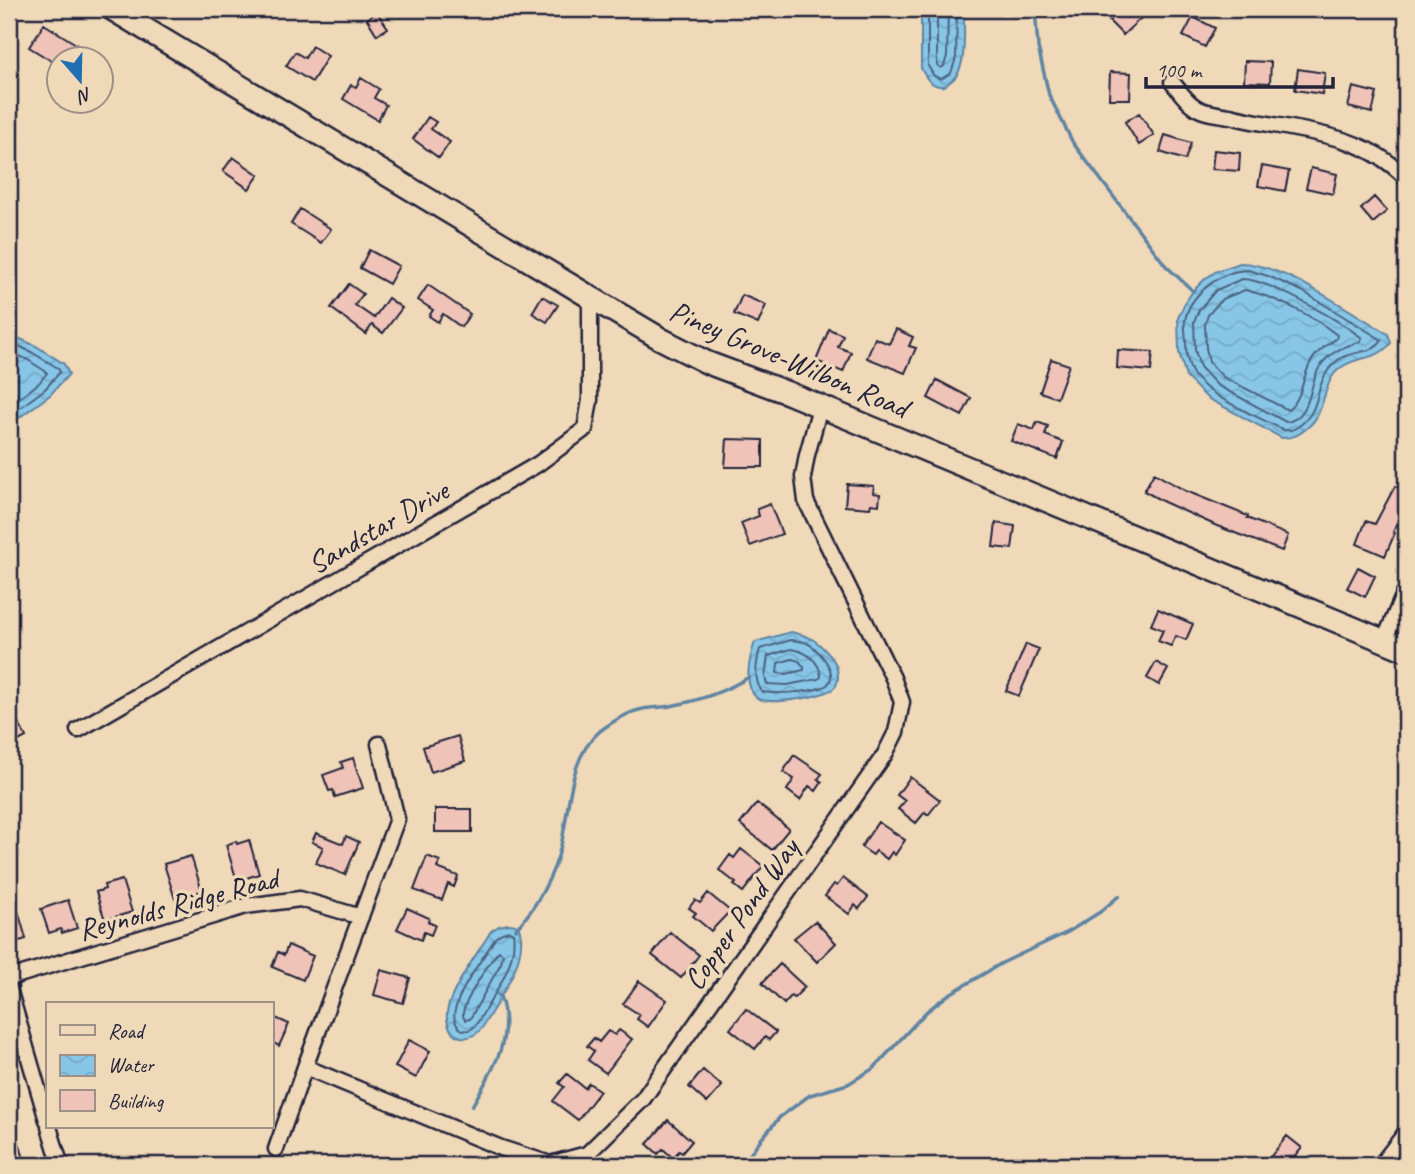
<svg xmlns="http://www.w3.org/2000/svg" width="1415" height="1174" font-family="Caveat,sans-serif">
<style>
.water{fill:url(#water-waves);stroke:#5f84a3;stroke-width:2}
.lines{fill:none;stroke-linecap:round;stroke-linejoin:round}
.shore{stroke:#4b6480;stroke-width:2}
.stream{stroke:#5f84a3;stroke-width:3.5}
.building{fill:#efc3b8;stroke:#22223b;stroke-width:2}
.street-casing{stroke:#22223b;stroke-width:19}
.secondary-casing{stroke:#22223b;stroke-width:26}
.street{stroke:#efd9b8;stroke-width:14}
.secondary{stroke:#efd9b8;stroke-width:21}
.labels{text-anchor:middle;stroke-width:7;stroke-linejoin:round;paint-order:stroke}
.street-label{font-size:30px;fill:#22223b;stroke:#efd9b8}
</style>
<defs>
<pattern id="water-waves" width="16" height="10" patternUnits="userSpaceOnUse" patternTransform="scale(1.75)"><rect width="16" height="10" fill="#88c6e8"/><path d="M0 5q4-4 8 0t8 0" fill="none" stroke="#75aac8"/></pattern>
</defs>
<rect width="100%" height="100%" fill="#efd9b8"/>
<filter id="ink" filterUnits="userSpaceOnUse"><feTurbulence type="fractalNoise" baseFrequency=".0143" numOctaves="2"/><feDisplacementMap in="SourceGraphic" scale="14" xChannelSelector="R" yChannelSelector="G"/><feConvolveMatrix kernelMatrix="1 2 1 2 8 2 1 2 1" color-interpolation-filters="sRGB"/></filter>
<g filter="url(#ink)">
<path class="water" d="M921,9H964C963,29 969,70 950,82C946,85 945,87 940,86C929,85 925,76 921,68Z
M1240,263C1282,263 1351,312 1388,334L1391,343C1376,363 1351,354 1334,374C1322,390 1325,414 1307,428C1299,435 1293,438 1282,438L1207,398L1186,377L1179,352L1178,318L1185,303L1193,291L1206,278L1217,271Z
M9,334L36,346L64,364L69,374L50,395L9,425Z
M791,632C811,636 818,641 831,657C837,664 841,678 835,687C827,697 768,706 757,698C742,686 750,656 755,642Z
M508,924C518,924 520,927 521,937C524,966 496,1003 482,1028C470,1043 450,1040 447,1019C446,1011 450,1000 454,992C464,971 479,951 491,931L499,926Z"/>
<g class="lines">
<path class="shore" d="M928,9V66L934,76L941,79L951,73L956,58L957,9
M937,9V65L941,68L944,66L947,56L948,9
M1248,270L1268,276L1302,291L1382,340C1376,353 1355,351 1343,357C1337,360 1330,367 1327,372C1314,391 1321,410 1299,426C1293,430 1290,431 1284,430C1258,417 1208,397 1193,374C1188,366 1186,352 1186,342C1186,336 1184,328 1185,321C1189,294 1222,270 1248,270Z
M1242,279C1268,279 1340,321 1362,338L1360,342C1343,346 1328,353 1319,368C1309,385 1311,419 1286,422L1217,385L1200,367L1195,350L1194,322L1199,310L1216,290Z
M1245,290C1275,297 1312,315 1337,335L1336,339C1325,345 1312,356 1308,368C1302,382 1301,400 1288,410L1223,377L1209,362L1206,348L1205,324L1208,315L1222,299Z
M9,341L33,353L58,368L60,372L45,389L9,416
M9,351L28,360L45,371L47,373L39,383L9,406
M791,640C796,641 803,641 807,643C818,648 839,673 828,684C819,693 774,694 762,692C753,680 756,663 760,649Z
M791,649C806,651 820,661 821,677L818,679L787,685L767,684L765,677L768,656Z
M792,659L799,661L804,667V670L786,674L777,673L778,663Z
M509,931L513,933C518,964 491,999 476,1025C464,1038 451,1025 455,1010C460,988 484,957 496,937L502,933Z
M499,951L503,954L501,963L470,1019L465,1020C464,1018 463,1017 463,1015C462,1004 491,959 499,951Z"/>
<path class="stream" d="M1035,9L1038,47L1049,95L1073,143L1166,266L1193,291
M516,929C536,908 555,873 561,845C570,808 568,758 600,731C612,722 628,712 643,709C653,707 664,708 675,705C701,700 726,691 749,677
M472,1106C492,1071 515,1038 500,996L498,995
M743,1165L757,1144L780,1117L810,1095L848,1084L874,1068L926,1012L948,995L1002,963L1068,932L1100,912L1119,896"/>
</g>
<path class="building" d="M1122,9H1135L1143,16L1123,35L1109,21Z
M377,12L388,28L377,35L367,19Z
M1193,17L1215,28L1205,47L1183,36Z
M44,24L76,44L67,60H63L57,56L53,62L29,47Z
M312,46L328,56L312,82L286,66L295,52L305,58Z
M1245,61L1271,62L1270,83L1244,82Z
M1298,69L1325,73L1322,94L1295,90Z
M1110,72L1131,73L1130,99H1109Z
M361,78L379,89L374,98L386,105L378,120L343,99L351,85L356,87Z
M1353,87L1377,93L1372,113L1348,107Z
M1139,113L1154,135L1139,145L1125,122Z
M428,117L436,122L431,129L450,142L439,158L413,139Z
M1165,135L1191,143L1185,160L1160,152Z
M1214,150L1240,153L1239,171L1212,169Z
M233,157L259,175L249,189L223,171Z
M1262,166L1289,171L1285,191L1258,186Z
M1311,168L1337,174L1333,194L1306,188Z
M1374,197L1387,211L1373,223L1361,209Z
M300,209L331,229L321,243L291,224Z
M369,250L399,266L389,284L360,268Z
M349,284L363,294L355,305L374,318L388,298L402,308L383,333L372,325L366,334L331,308Z
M428,285L470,314L461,327L443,314L438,322L429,316L433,310L418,300Z
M742,295L766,305L758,324L734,314Z
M542,296L558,305L547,322L532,313Z
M829,329L843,335L838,347L851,352L843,372L816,361Z
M896,329L913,337L909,346L916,348L905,373L867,358L875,338L889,344Z
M1118,350L1153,352L1151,371L1117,368Z
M1051,359L1069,365L1057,398L1040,392Z
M937,380L971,398L962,416L928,398Z
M1037,422L1048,426L1045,435L1063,442L1057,459L1011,441L1018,424L1034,430Z
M727,439L763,440V467H725Z
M1154,473L1186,491L1248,516L1247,518L1288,535L1282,551L1217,526L1164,502L1144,491Z
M847,484L874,486L873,493L880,494L879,505L871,504L870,508L845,506Z
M1395,486L1406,491V507L1393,532L1395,533L1385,556L1357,544L1366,521L1375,524Z
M770,504L782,534L750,546L741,523L759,516L757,509Z
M996,523L1015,526L1012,549L993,547Z
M1358,567L1375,576L1365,597L1347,588Z
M1158,609L1193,624L1186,640L1176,636L1171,646L1158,641L1163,630L1151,625Z
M1026,644L1039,649L1019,696L1006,691Z
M1156,662L1168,669L1159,685L1147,678Z
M17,720L26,737L9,746V725Z
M458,736L465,761L431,772L423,747Z
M794,755L822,774L818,779L822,782L816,791L809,786L800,800L787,790L794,779L783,772Z
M353,758L363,788L335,797L333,790L329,791L323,775L343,768L341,762Z
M910,777L940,800L928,815L925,812L916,823L898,809L905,801L897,795Z
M757,803L789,829L772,850L740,824Z
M435,809H472V832H435Z
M878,822L905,840L895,855L892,852L887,859L876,851L873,855L861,847Z
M316,833L343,844L346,836L359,842L345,875L316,863L323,847L312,842Z
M249,840L259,874L237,881L226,845L236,841L237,844Z
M741,849L763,866L743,892L734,885L736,883L719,870L730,855L734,858Z
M191,856L202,891L175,899L164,864Z
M427,856L440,861L437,868L458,876L454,887L448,884L442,900L414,890Z
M843,878L868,897L859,909L855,905L849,914L825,896L834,884L837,886Z
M122,880L132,912L105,920L96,892L105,889L104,885Z
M12,889L26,939L9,944V890Z
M708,893L730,911L711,931L693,916L696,913L689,908L695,900L700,903Z
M68,900L77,928L62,933L61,929L49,933L41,909Z
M407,908L429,918L428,922L435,925L431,935L424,932L421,940L397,929Z
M815,921L836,943L817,962L794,938Z
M670,932L699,955L681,978L652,955Z
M288,945L313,956L303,980L272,967L278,952L284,955Z
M780,964L805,987L794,998L791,996L784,1004L762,983Z
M381,970L410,978L403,1003L374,995Z
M639,981L667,1000L648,1027L637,1019L640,1015L623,1004Z
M746,1009L776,1032L769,1040L765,1037L755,1049L730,1029Z
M271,1016L289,1024L279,1046L271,1042Z
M619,1030L632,1039L606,1073L588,1060L594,1051L587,1046L594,1038L599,1042L608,1031L615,1035Z
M409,1040L430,1051L416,1078L395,1067Z
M703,1070L722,1086L707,1103L689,1087Z
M567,1074L585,1088L589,1083L600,1091L578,1120L553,1101L564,1087L559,1083Z
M668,1120L692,1141L682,1153L679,1151L673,1158L663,1149L658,1154L647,1144Z
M17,1136L26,1165H9V1138Z
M1287,1136L1302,1148L1288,1165H1264Z"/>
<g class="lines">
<g class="street-casing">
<path id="street" d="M1172,82C1179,90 1185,100 1194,106C1202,113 1219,114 1230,116C1292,132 1359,129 1406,178
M1384,641L1406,589
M78,730L538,464L585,429L590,400V297
M9,978L246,906L300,899L361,917
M9,989L47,1120
M305,1067L501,1148L550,1164L587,1154L643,1099L885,754L896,732L902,702L893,678L806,501L803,477L807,455L820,407
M49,1127L60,1163L63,1165
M276,1149L305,1067L397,819L379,744"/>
</g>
<g class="secondary-casing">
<path id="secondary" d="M112,9L590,297L661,339L708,363L788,393L1406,650
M1385,1165L1406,1138"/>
</g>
<use href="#street" class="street"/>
<use href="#secondary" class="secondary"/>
</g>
</g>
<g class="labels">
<g class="street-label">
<text transform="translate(789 359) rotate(23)" y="10">Piney Grove-Wilbon Road</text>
<text transform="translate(378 527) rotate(-30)" y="10">Sandstar Drive</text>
<text transform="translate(178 904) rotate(-15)" y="10">Reynolds Ridge Road</text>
<text transform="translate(741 914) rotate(-55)" y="10">Copper Pond Way</text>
</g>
</g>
<rect width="1415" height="1174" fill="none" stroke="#efd9b8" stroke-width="35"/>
<rect x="18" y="18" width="1380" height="1139" fill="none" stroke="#22223b" stroke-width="2.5" filter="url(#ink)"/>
<rect x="46" y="1002" width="228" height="126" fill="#efd9b8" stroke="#9d9086" stroke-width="2"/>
<rect x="60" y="1025" width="35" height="10" fill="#efd9b8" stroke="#9d9086" stroke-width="2"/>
<text x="108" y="1038" font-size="21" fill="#22223b">Road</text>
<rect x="60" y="1055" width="35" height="21" fill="url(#water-waves)" stroke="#9d9086" stroke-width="2"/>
<text x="108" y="1072" font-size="21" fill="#22223b">Water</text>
<rect x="60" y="1090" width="35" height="21" fill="#efc3b8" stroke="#9d9086" stroke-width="2"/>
<text x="108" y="1108" font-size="21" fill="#22223b">Building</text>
<g transform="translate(80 80) rotate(160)"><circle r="33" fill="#efd9b8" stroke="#9d9086" stroke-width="2"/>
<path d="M0-5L12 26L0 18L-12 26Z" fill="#1f6fb2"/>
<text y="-10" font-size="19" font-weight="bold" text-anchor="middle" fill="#22223b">N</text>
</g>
<path d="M1146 77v10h187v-10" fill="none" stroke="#22223b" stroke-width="3.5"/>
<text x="1156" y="77" font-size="21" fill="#22223b" stroke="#efd9b8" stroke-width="5" paint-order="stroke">100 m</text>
</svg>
